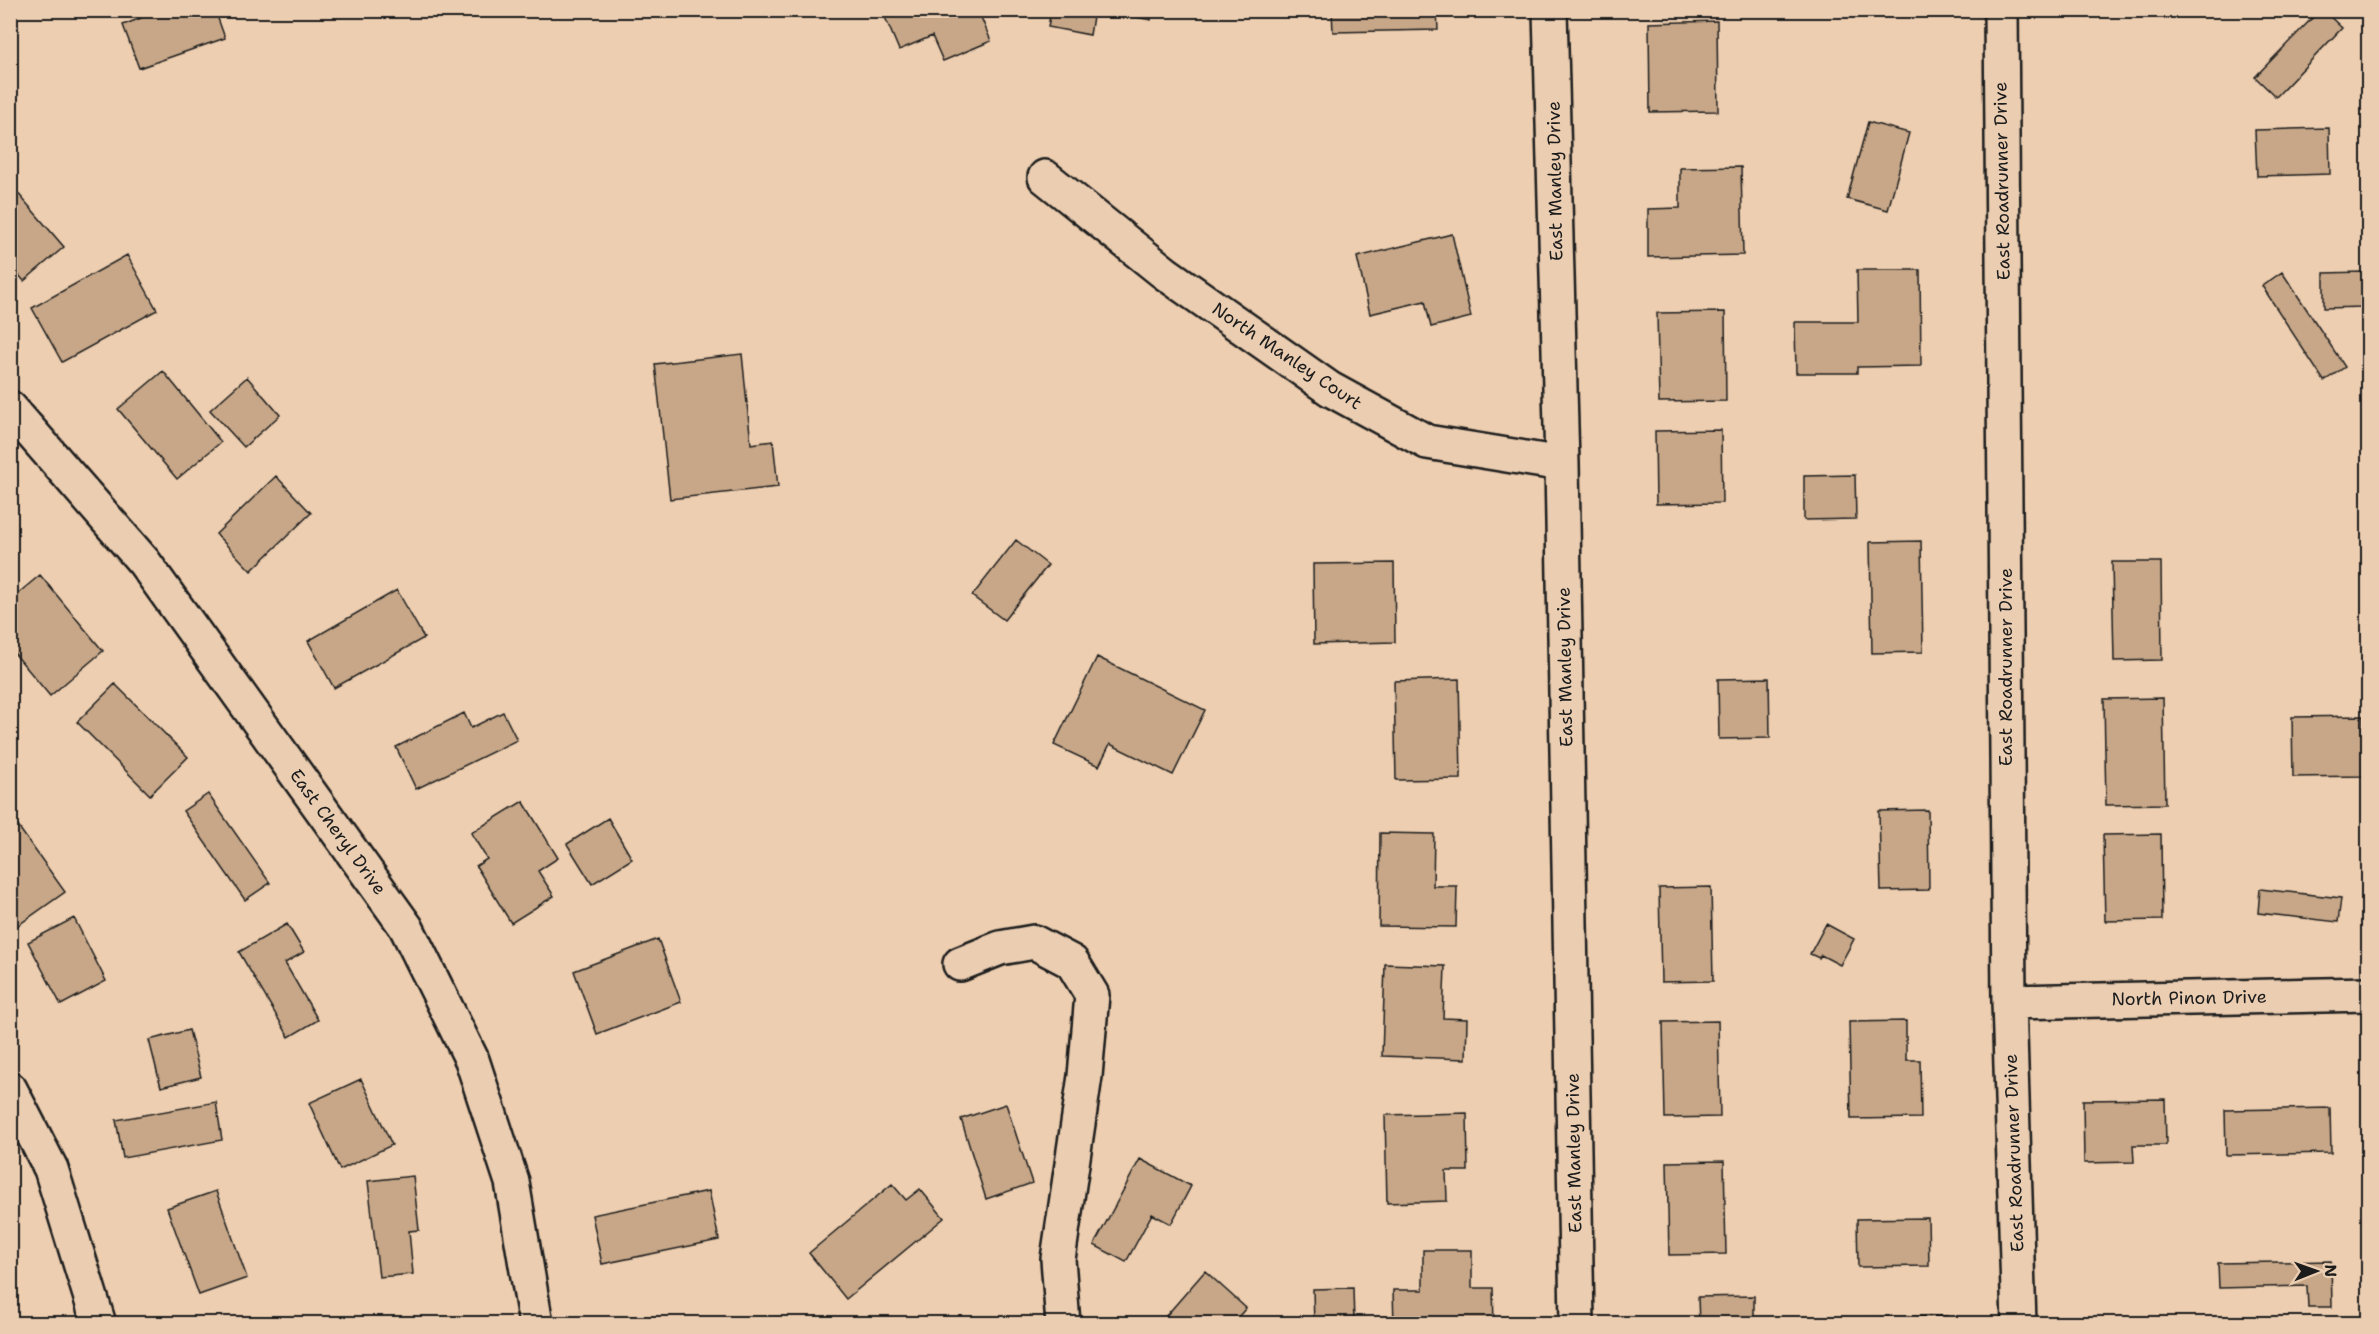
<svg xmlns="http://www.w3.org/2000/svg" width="2379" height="1334" font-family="'Shantell Sans',sans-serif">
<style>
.building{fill:#c7a788;stroke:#1c1c1c;stroke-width:1.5}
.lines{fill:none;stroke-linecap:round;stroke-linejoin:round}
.minor-casing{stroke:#1c1c1c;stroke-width:38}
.minor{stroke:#ebceb2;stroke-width:33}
.labels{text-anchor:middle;stroke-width:4.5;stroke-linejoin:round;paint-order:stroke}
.street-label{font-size:18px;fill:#1c1c1c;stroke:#ebceb2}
</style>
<rect width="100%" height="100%" fill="#edceb0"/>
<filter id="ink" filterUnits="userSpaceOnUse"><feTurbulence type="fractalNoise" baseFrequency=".0167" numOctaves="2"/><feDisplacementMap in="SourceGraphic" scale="12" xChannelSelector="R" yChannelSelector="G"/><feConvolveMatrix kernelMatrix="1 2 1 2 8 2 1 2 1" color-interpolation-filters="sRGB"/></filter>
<g filter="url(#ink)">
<path class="building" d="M138,10H215L225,38L139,68L123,25L141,18Z
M882,10H978L991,41L943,61L932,36L899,50Z
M1051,10H1094L1090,35L1048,27Z
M1098,10H1153L1151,20Z
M1332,10H1437L1438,30L1333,32Z
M2320,10H2323L2342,28L2276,97L2255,77Z
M1717,21L1718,111L1650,112L1649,23Z
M1868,122L1909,133L1888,210L1847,199Z
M2329,128L2330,174L2257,176L2255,130Z
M1741,167L1743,255L1648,257V209L1680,208V168Z
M10,184L64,247L24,281L10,265Z
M1452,234L1471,317L1431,327L1425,301L1370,314L1357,257Z
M127,255L157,310L62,362L32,308Z
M1857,270H1920L1921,366L1857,367V373H1796L1795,322H1858Z
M2282,272L2345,367L2324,381L2262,286Z
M2363,272L2364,307L2324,308V273Z
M1725,312L1726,401L1659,402L1657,313Z
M742,354L751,444L773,441L778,487L670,499L655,364Z
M163,371L221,442L177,479L118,409Z
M247,377L280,415L244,447L210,410Z
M1721,430L1722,503L1656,504L1655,431Z
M1855,475L1856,519L1804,520V476Z
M276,476L311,513L251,571L216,534Z
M1016,540L1048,565L1004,620L972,596Z
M1921,541L1923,652L1872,653L1870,542Z
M2112,562H2161L2162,660L2114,661Z
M1394,563L1395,642L1314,644L1313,564Z
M40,575L103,651L50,696L10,648V600Z
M397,590L424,638L334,688L308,641Z
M1097,657L1205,710L1173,775L1110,744L1099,766L1054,745Z
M1769,678L1770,738L1719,739L1718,679Z
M1459,679L1461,779L1396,780L1394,681Z
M115,684L188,757L150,795L77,722Z
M2163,698L2165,804L2106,805L2104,699Z
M503,712L517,740L416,789L396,747L464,713L471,728Z
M2363,716L2364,776L2293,777L2292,717Z
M208,794L270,883L245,900L183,811Z
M523,801L558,858L538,871L554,896L511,923L476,866L487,859L471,833Z
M1928,810L1929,890L1881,891L1879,811Z
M10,815L65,892L10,931Z
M608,818L632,859L592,884L567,844Z
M1380,833L1434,834L1433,886H1457L1456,927L1379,926Z
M2161,834L2162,920L2105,921L2103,835Z
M1711,887L1713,981L1661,982L1659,888Z
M2260,889L2341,898L2338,922L2258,913Z
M74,918L106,981L61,1005L28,942Z
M287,924L304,952L285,963L318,1020L289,1037L239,952Z
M1826,924L1854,939L1840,965L1821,955L1819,958L1810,954Z
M658,939L681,1002L597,1034L574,971Z
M1385,964L1445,966L1443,1018L1467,1019L1466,1059L1382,1056Z
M1718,1021L1720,1117L1665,1118L1663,1022Z
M1906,1021V1060H1920L1921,1118L1851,1119L1849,1022Z
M189,1030L201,1077L161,1087L149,1040Z
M361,1079L392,1145L340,1170L309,1103Z
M2165,1099L2166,1145H2133L2134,1162L2084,1163L2083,1100Z
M216,1102L222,1140L123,1158L116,1120Z
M1006,1104L1032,1183L986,1199L961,1119Z
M2330,1108L2331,1153L2226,1155L2225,1110Z
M1467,1113L1468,1171H1446L1447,1201L1387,1203L1385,1115Z
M1140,1159L1191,1186L1171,1224L1152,1214L1126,1262L1094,1245Z
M1724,1161L1726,1254L1669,1255L1667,1162Z
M413,1176L419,1230L409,1231L413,1274L379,1277L368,1181Z
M892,1184L906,1200L920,1189L944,1218L846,1299L809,1253Z
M216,1191L247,1278L199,1295L167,1208Z
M709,1191L719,1240L602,1264L592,1215Z
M1928,1218L1929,1266L1858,1267L1857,1219Z
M1423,1250H1472V1288H1493L1494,1324H1394L1393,1290H1423Z
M2331,1261L2332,1307H2308L2307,1286L2219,1288L2218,1263Z
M1205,1271L1246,1308L1232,1324H1159Z
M1353,1288L1354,1324H1314L1313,1289Z
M1754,1296V1324H1699L1698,1297Z
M1947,1316V1324H1843V1318Z"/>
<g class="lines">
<g class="minor-casing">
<path id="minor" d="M1550,10L1562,464L1577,1324
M2001,10L2009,1002L2019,1324
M1045,177L1165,273L1330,389L1427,442L1562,464
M10,408L144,562L406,927L472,1060L512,1182L536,1324
M960,964L1000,948L1034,942L1072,962L1092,995L1085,1076L1058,1259L1063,1324
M2009,1002L2368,994
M10,1089L51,1169L99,1324"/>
</g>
<use href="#minor" class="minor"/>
</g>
</g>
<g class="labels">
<g class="street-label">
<text transform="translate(1555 181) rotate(-91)" y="6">East Manley Drive</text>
<text transform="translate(2002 181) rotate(-91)" y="6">East Roadrunner Drive</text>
<text transform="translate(1287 356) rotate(34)" y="6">North Manley Court</text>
<text transform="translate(1565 667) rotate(-91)" y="6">East Manley Drive</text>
<text transform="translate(2006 667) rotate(-90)" y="6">East Roadrunner Drive</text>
<text transform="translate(338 832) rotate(54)" y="6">East Cheryl Drive</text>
<text transform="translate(2189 998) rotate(-1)" y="6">North Pinon Drive</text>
<text transform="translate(1574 1153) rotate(-91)" y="6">East Manley Drive</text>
<text transform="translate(2014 1153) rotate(-92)" y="6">East Roadrunner Drive</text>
</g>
</g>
<rect width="2379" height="1334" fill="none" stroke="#ebceb2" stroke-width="36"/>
<rect x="18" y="18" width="2343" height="1298" fill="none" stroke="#1c1c1c" stroke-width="2" filter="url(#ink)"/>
<g transform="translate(2316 1271) rotate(89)" stroke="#ebceb2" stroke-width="4.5" paint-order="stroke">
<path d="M0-4.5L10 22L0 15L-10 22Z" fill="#1c1c1c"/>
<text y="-9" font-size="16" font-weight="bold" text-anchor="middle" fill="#1c1c1c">N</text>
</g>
</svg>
